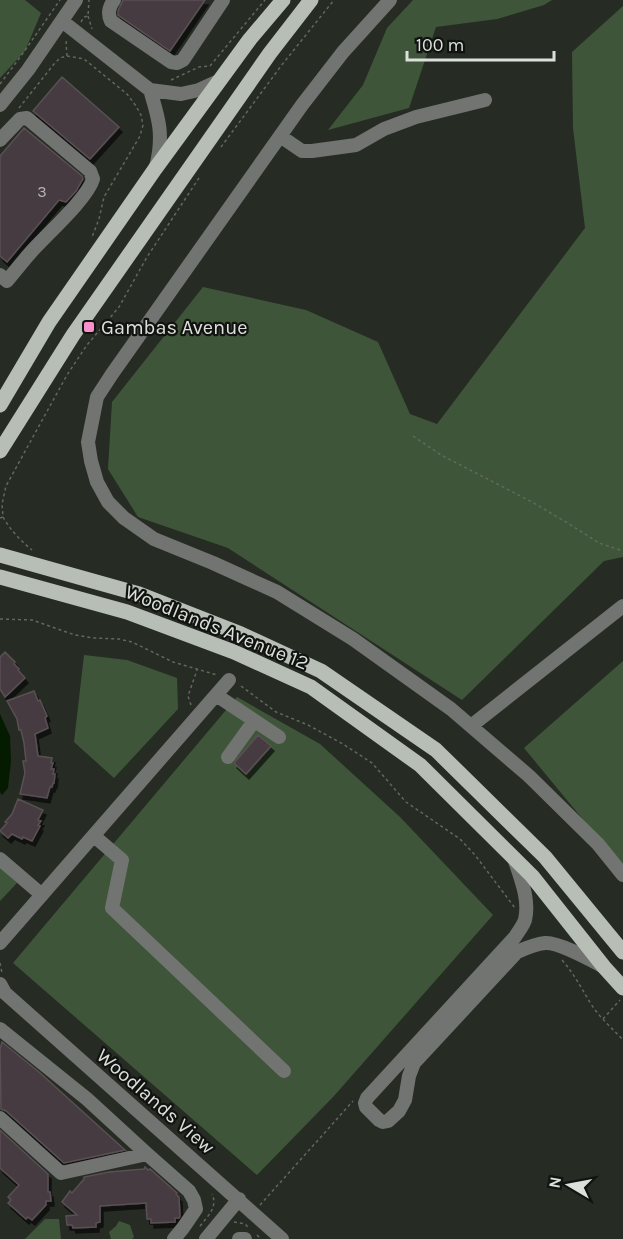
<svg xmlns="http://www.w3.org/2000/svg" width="623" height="1239" font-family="Karla,sans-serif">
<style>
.green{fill:#3f5539}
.water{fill:#051b00}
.building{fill:#453b40;stroke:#5a5055;stroke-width:1.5;filter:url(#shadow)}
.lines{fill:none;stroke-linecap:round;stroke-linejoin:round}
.path{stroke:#626760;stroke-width:1.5;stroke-dasharray:3 3;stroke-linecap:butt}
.minor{stroke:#717470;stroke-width:14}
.major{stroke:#b7beb5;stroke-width:15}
.poi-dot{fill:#f890cc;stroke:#111310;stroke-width:2}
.labels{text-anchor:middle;stroke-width:4.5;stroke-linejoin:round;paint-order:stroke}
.number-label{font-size:16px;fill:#b6b7b4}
.poi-label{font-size:20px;fill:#dce0db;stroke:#111310;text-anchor:start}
.street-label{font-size:20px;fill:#dce0db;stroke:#111310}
</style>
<defs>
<filter id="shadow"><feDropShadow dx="3" dy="5" stdDeviation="0" flood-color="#0009"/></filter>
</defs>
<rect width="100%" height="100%" fill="#262c24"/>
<path class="green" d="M0,0H25L41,13L25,51L0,78Z
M413,0H552L544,5L497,19L436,27L409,108L328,130L363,85L387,28Z
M623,6V557L604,561L462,700L228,548L138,517L108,469L112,402L203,287L306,310L378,342L410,414L437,424L585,228L573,128L572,52Z
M84,655L127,660L177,678L178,709L114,778L74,742Z
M623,661V868L524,748Z
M237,697L320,744L400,817L493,915L334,1096L257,1175L13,963Z
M0,867L17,883L0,901Z
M45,1219H59L61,1239H25Z
M119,1221L130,1225L134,1237L132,1239H111L109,1232L116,1226Z"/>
<path class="water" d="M0,714L10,736L11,761L8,788L2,795L0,792Z"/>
<path class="building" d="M123,0H205L170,51L118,15V11Z
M62,77L119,127L90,159L33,111Z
M24,128L82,176L83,179L76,191L66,202L59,200L7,262L0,256V156Z
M5,652L15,662L14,664L19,669L18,670L25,678L5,697L0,689V657Z
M34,691L38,701L40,700L47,716L45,718L48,728L35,734L38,756L52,758L51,763H53L51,769H54L53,774H55L54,783H53L52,787H50L47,798L20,794L25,773L23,761H26L24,743L21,730H19L17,719L7,701Z
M258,735L271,746L246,774L234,763Z
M18,799L43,810L38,820L41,821L38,825L40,826L32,841L23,837L22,839L12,834L8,838L0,831L7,823L5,822L12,814Z
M2,1042L39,1072L125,1150L64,1163L6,1111L1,1109L0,1049Z
M0,1130L48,1174V1192H50L51,1201H46V1205L32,1220L28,1217L26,1219L8,1203L11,1200L8,1197L19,1185L0,1168Z
M145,1167L148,1170L150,1169L177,1193L176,1194L179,1197L180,1216L179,1218H175V1222L151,1223V1219H147L146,1203L100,1206V1222L96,1223V1227L73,1228L72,1225H67L66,1216L77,1215L62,1202L70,1191L72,1193L84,1179V1177L109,1172L144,1169Z"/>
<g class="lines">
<path class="path" d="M88,16L92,29
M81,22L84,17L88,16L89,0
M67,56L84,59L127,94L136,106L141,115L143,125L140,136L104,197L99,219L92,237
M171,80L199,67L210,66L265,0
M0,84L21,56L60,0
M19,108L54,64L60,58L67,56L66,43L67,40
M221,147L281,66L334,0
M413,436L441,455L532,502L566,522L599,543L623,551
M3,517C11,531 20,540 32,550
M0,518L3,517L2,504L6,486L67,375L87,345L119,307L147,257L199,178
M0,619L32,620L75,635L94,638L119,639L132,642L173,662L217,675
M241,686L276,712L308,725L343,744L372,763L406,802L460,839L475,855L515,908
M191,705L188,696L197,670
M562,960C575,975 581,988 591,1004C600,1018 612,1028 623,1040
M0,963L2,973
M603,1019L620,1000
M260,1205L353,1101
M234,1222L245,1224L249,1228
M200,1226C208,1216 218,1207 212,1194
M257,1235L261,1239"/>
<path class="minor" d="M114,0C109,7 107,13 111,21L171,62L177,63L183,60L223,0
M390,0L343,52L302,105L112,374L97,397L88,442L91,461L97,482L108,502L124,518L154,539L213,563L277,592L353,639L451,709L529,776L598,844L623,875
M62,21L150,90L181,94L199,90L219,81
M150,90C159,119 164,136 156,167
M0,105L28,70L76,0
M280,136L302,151H312L356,145L384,129L416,117L485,100
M0,140L20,119L27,118L90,171L93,179C87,199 47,234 31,252C23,261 15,271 7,281L0,275
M216,695L279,737
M471,726L623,606
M228,757L254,721
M94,836L122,860L112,908L284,1071
M514,858C520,877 530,899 525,920C523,926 518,932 515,937L367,1098L365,1103L366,1107L379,1120L383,1122L388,1121L399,1111L405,1100L409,1076L414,1063L517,952C526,948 535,944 545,943C559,942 591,960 604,967
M0,859L42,895
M0,943L229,680
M0,984L5,993L282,1239
M0,1029L87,1099L147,1154L189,1191L194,1200L196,1209L183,1228L174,1239
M0,1118L61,1173L147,1154
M206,1239L239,1199
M239,1239H245"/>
<path class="major" d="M0,405L49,322L155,169L250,39L283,0
M0,451L73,335L270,53L311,0
M0,555L139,594L241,634L321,671L436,750L545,857L623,952
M0,577L127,612L234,652L311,687L420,765L532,876L604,967L623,988"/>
</g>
<rect class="poi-dot" x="83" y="321" width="12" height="12" rx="3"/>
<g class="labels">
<g class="number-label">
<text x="42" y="197">3</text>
</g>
<g class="poi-label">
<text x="101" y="334">Gambas Avenue</text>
</g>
<g class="street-label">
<text transform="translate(217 627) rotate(22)" y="7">Woodlands Avenue 12</text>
<text transform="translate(156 1101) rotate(41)" y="7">Woodlands View</text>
</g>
</g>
<g transform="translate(569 1185) rotate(280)" stroke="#111310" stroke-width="4.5" paint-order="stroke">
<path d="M0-4.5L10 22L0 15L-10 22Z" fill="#dce0db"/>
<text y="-9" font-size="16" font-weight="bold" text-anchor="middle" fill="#dce0db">N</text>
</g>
<path d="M407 51v9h147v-9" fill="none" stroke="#dce0db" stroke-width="3"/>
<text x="416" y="51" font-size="18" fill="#dce0db" stroke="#111310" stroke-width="4.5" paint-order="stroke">100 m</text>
</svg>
